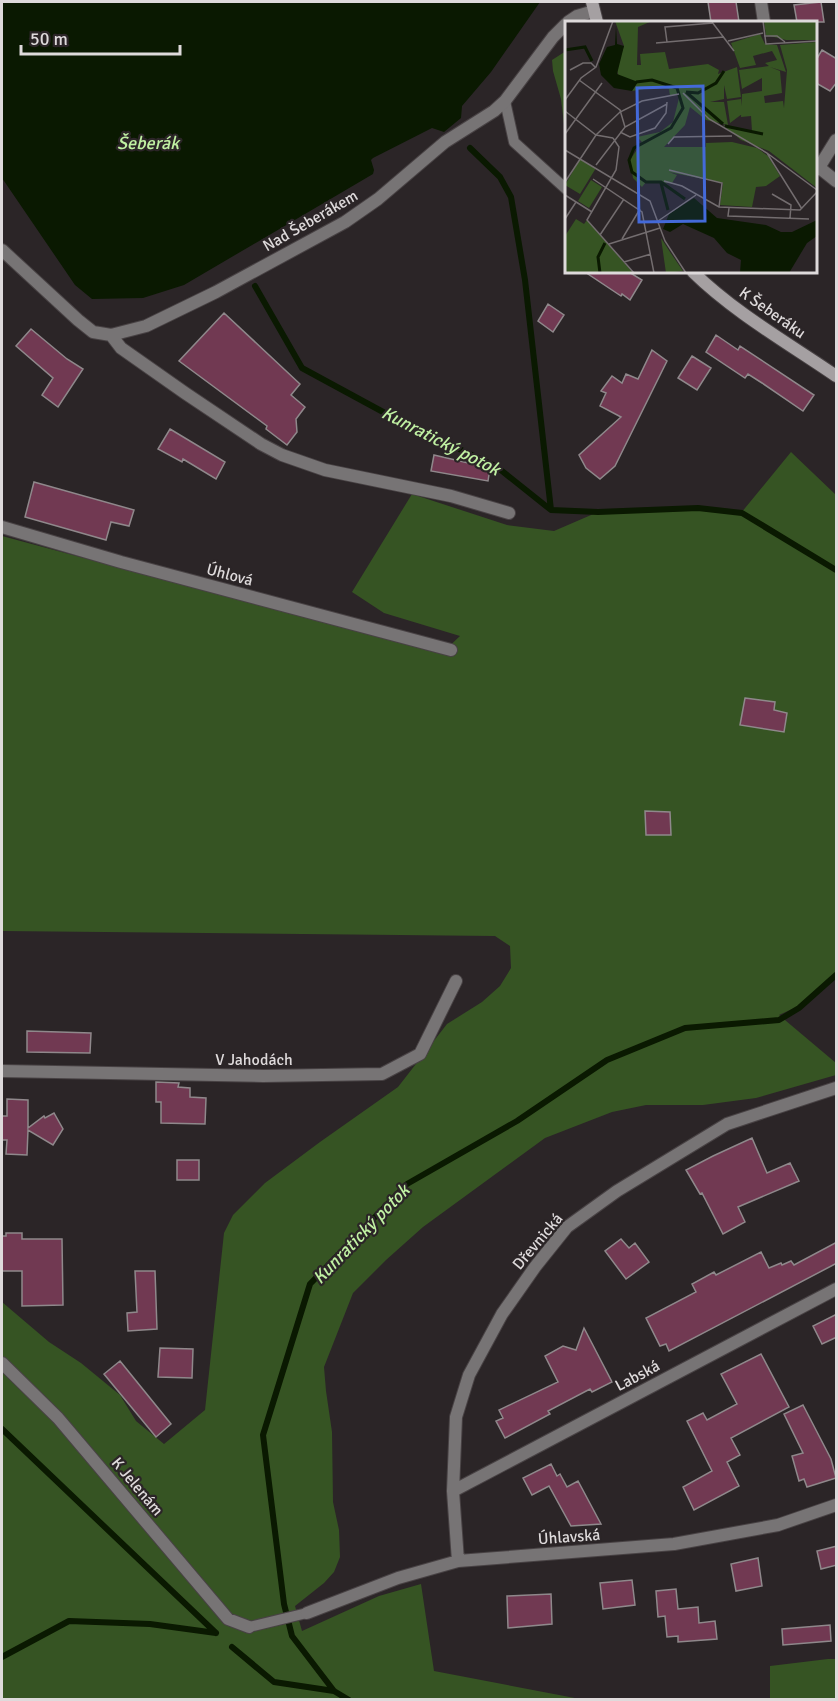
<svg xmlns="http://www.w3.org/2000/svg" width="838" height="1701" font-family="Signika,sans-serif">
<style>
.green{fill:#365423}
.water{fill:#0a1901}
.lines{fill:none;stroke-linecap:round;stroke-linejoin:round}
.stream{stroke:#0a1901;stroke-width:6}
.building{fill:#713952;stroke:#8f888b;stroke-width:1.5}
.lane-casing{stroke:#484244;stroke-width:12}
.street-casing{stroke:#484244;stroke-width:14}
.secondary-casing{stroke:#484244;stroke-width:14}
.lane{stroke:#777475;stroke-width:10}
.street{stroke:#777475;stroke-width:12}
.secondary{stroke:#a5a0a2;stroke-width:12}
.labels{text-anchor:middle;stroke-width:4.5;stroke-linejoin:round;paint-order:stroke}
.street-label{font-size:16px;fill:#dedadb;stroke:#2b2527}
.water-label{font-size:18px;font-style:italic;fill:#c0f1a3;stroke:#2b2527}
.inset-river{fill:none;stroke:#0a1901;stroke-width:3}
.inset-road{fill:none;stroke:#736d6f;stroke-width:1.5}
.view{fill:#446ad9;fill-opacity:0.15;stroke:#446ad9;stroke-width:3}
.inset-edge{fill:none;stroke:#dedadb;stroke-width:3}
</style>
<rect width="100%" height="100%" fill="#2b2527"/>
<path class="green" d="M566,51V141L561,99L553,71L552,60Z
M791,452L836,495V976L803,1004L779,1015L836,1063V1075L756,1098L703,1105H646L612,1112L545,1138L423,1227L386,1260L353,1293L324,1367L326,1391L332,1432L333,1502L339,1530L340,1557L334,1572L324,1583L295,1606L302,1631L379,1596L421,1584L434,1671L580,1699H2V1302L49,1342L81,1363L120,1395L136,1421L164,1444L205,1410L224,1233L233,1215L265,1183L320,1142L398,1087L447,1024L482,1002L500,986L511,968L510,946L495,936L2,931V536L441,654L460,636L384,613L352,592L412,494L507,525L554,531L598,512L698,508L741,513Z
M828,1659H836V1699H770V1666Z"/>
<path class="water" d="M2,2H540L491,72L462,106L461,118L444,132L432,128L373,158L371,160L374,170L373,174L184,285L143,298L92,299L75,285L2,178Z"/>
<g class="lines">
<path class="stream" d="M470,148L500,177L511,197L525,280L551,510
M255,286L302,368L396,419L497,467L551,510L598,512L698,508L742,513L836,570
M2,1429L216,1633
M232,1647L274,1682L334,1691
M2,1657L69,1621L150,1624L216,1633
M349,1700L334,1691L292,1636L284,1604L263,1435L310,1284L407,1184L517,1121L607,1060L685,1028L779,1020L799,1008L836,975"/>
</g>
<path class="building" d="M708,2H736L739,22H711Z
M821,2L824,22H797L794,5Z
M822,50L837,59V82L830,91L816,83V60Z
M585,272H629L642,280L630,300L622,294L621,296Z
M548,304L564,315L553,332L538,321Z
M224,313L300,384L291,395L305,407L296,419L297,432L287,445L266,429L267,426L179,361Z
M31,329L67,359L83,369L58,407L42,395L53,378L16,346Z
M716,335L738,350L740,346L814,395L803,411L762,383L748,374L745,378L706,352Z
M652,350L667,361L615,466L600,479L586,468L579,455L621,417L600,406L606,393L601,391L612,376L622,383L626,374L638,379Z
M692,356L711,368L697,390L678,378Z
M170,429L225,462L216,479L183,459L182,462L158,449Z
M434,455L490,468L488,481L431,471Z
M34,482L134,510L129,526L111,522L106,540L25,517Z
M745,698L775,702L774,710L787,713L784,732L740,725Z
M645,811L670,812L671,835H646Z
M27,1031L91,1033L90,1053L27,1052Z
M156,1082L179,1083L178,1087L190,1088V1097L206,1098L205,1124L161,1123V1102H156Z
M7,1099L28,1100V1128L44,1116L45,1118L54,1113L63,1129L53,1145L28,1130L27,1155L6,1154L7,1140H2V1116H7Z
M752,1138L767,1173L790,1163L799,1181L738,1207L745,1222L723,1234L702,1193L700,1194L686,1170L713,1156Z
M177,1160H199V1180H177Z
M6,1233H22V1239H62L63,1305L22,1306V1271H2V1236H6Z
M621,1239L629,1248L635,1243L649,1262L626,1279L605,1251Z
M837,1242V1263L669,1351L666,1344L660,1346L646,1318L696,1292L692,1284L714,1272L716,1275L761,1252L769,1268L781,1263L782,1265L791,1261L794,1265Z
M135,1271H155L157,1329L128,1331L127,1313L137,1312Z
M837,1314V1337L822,1344L813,1326Z
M584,1328L612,1382L592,1392L590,1389L548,1411L550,1414L505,1438L496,1421L503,1418L499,1410L558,1382L545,1356L563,1346L576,1350Z
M160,1348L193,1349L192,1378L158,1377Z
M761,1354L789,1407L731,1438L740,1455L727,1462L739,1486L694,1510L683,1487L712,1471L687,1421L703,1413L707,1420L737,1404L721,1374Z
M120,1361L171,1424L156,1437L104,1374Z
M803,1405L831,1459L836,1478L807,1487L804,1479L799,1481L792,1456L803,1453L784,1414Z
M551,1464L557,1476L560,1474L567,1487L578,1481L601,1524L571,1526L549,1486L532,1495L523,1478Z
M837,1546V1565L821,1569L817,1551Z
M758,1558L762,1586L736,1591L731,1564Z
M632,1580L635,1605L603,1609L600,1583Z
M676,1589L678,1609L698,1607L699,1623L715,1621L717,1639L678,1642V1636L667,1637L665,1616L658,1617L656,1591Z
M551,1594L552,1624L508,1628L507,1596Z
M830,1625L831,1641L783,1645L782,1629Z"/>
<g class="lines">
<g class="lane-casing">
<path id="lane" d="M505,101L514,142L566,189
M249,1627L307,1613"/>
</g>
<g class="street-casing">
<path id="street" d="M761,2L764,22
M568,22L577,16L594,11
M816,165L836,181
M818,169L836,140
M2,250L78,320L93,332L111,335L146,326L216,292L345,222L378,199L445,142L494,111L505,101L553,37L566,24
M111,335L121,348L185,393L261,444L282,455L325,470L451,496L509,513
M2,527L121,562L451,650
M2,1071L263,1076L382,1074L420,1054L456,981
M2,1363L58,1418L228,1619L249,1627
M453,1491L836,1289
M458,1561L453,1491L456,1417L469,1375L502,1314L535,1267L567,1227L617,1191L727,1124L836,1088
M307,1613L398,1578L458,1561L674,1544L778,1525L836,1505"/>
</g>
<g class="secondary-casing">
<path id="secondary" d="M592,2L597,22
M693,272C735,313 788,343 836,376"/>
</g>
<use href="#lane" class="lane"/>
<use href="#street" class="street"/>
<use href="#secondary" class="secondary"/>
</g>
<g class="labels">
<g class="street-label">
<text transform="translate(310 220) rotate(-30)" y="6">Nad Šeberákem</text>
<text transform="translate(773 312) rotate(35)" y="6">K Šeberáku</text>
<text transform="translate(230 574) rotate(15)" y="6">Úhlová</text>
<text x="254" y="1065">V Jahodách</text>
<text transform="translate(537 1241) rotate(-50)" y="6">Dřevnická</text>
<text transform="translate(637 1375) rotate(-28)" y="6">Labská</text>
<text transform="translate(138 1486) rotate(50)" y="6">K Jelenám</text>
<text transform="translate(569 1536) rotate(-4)" y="6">Úhlavská</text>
</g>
<g class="water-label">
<text x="148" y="149">Šeberák</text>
<text transform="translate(441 441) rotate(27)" y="6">Kunratický potok</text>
<text transform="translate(361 1234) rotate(-46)" y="6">Kunratický potok</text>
</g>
</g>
<g transform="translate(565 21)">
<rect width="252" height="252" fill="#2b2527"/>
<path d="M50,0H87L73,6L72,44H76L75,33L100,31L104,48L143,43L154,49L153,53L172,46L176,76L162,78L159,64V78L145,81H159L163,104L141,99L125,86L120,104L99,126H141V122L167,121L192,127L203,135L215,155L201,165L191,166L187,186L155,184L158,162L104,151L112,154L107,162L81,161L77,166L68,157L65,139L77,121L72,116L95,111L108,101L115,73L105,75L104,68L92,66L67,70L72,61L54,56L51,47L59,25ZM199,0H252V19H221L201,14ZM195,13L200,23L212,24L221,51L205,46L215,50L217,72L199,75L200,82L218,80L219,87L222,49L215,24L252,21V167L204,130L176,119L158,104L187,110L186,95L176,96L177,73L197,70V57L177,68L174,49L204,45L200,42L212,39L207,30L188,35L191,44L175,47L166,22ZM176,78L177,93L165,102L162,80ZM15,138L31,147L15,173L0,164ZM26,159L37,166L24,187L13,180ZM11,198L19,203L22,199L68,252H0V215ZM96,217L105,231L118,250L101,252Z" fill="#365423"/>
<path d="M51,5L52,23L59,25L52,53L73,61L67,70L49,67L36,54L34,43L42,26L50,24ZM129,177L152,197L201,204L216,211H227L252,199V215L242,222L224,252H175L176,239L162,232L149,217L118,203L105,211L98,208L104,193Z" fill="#0a1901"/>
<path class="inset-river" d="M0,29L20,26L27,40M71,61L87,59L112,67L118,87L106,107L69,127L64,139L67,151L81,161H96L120,178M121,71L158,103M121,71L133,72L151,62L159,50M160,105L198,113M96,162L103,189M35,252L33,236L40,222"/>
<path class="inset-road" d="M198,0L201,23L252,20M147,1L169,30M199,15H212L220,21M163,20L198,12M102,21L100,6L148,2M91,22L159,16M5,49L18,42H26L30,46M14,59L55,89L60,106M118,72L144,98L202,132L237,188M0,79L16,57L31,46L48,0M0,90L31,114L48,117M55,111L65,116L90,107L101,92L102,81M0,113L37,62M48,117L54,126L51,149L22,199L69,252M103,123L109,116L167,115M0,129L85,180L100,220L121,252M202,132L252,169M31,144L60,106L102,83M104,149L157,162L154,186M28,158L77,191L89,252M99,160L117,165L154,186L235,189L252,171M0,161L31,114L55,91L77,80L114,73M207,173L226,184L225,197M0,174L27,191M164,187L163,195L244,198M0,198L11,181M93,200L131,174M35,214L59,178M57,218L75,188M44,223L95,207M59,241L86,233"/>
<path class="view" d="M138,65L140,200L74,201L72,67Z"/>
<rect width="252" height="252" class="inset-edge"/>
</g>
<rect width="838" height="1701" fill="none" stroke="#dedadb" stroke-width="6"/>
<path d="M21 45v9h159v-9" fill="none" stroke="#dedadb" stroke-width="3"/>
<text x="30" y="45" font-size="18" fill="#dedadb" stroke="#2b2527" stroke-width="4.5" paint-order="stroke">50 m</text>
</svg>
